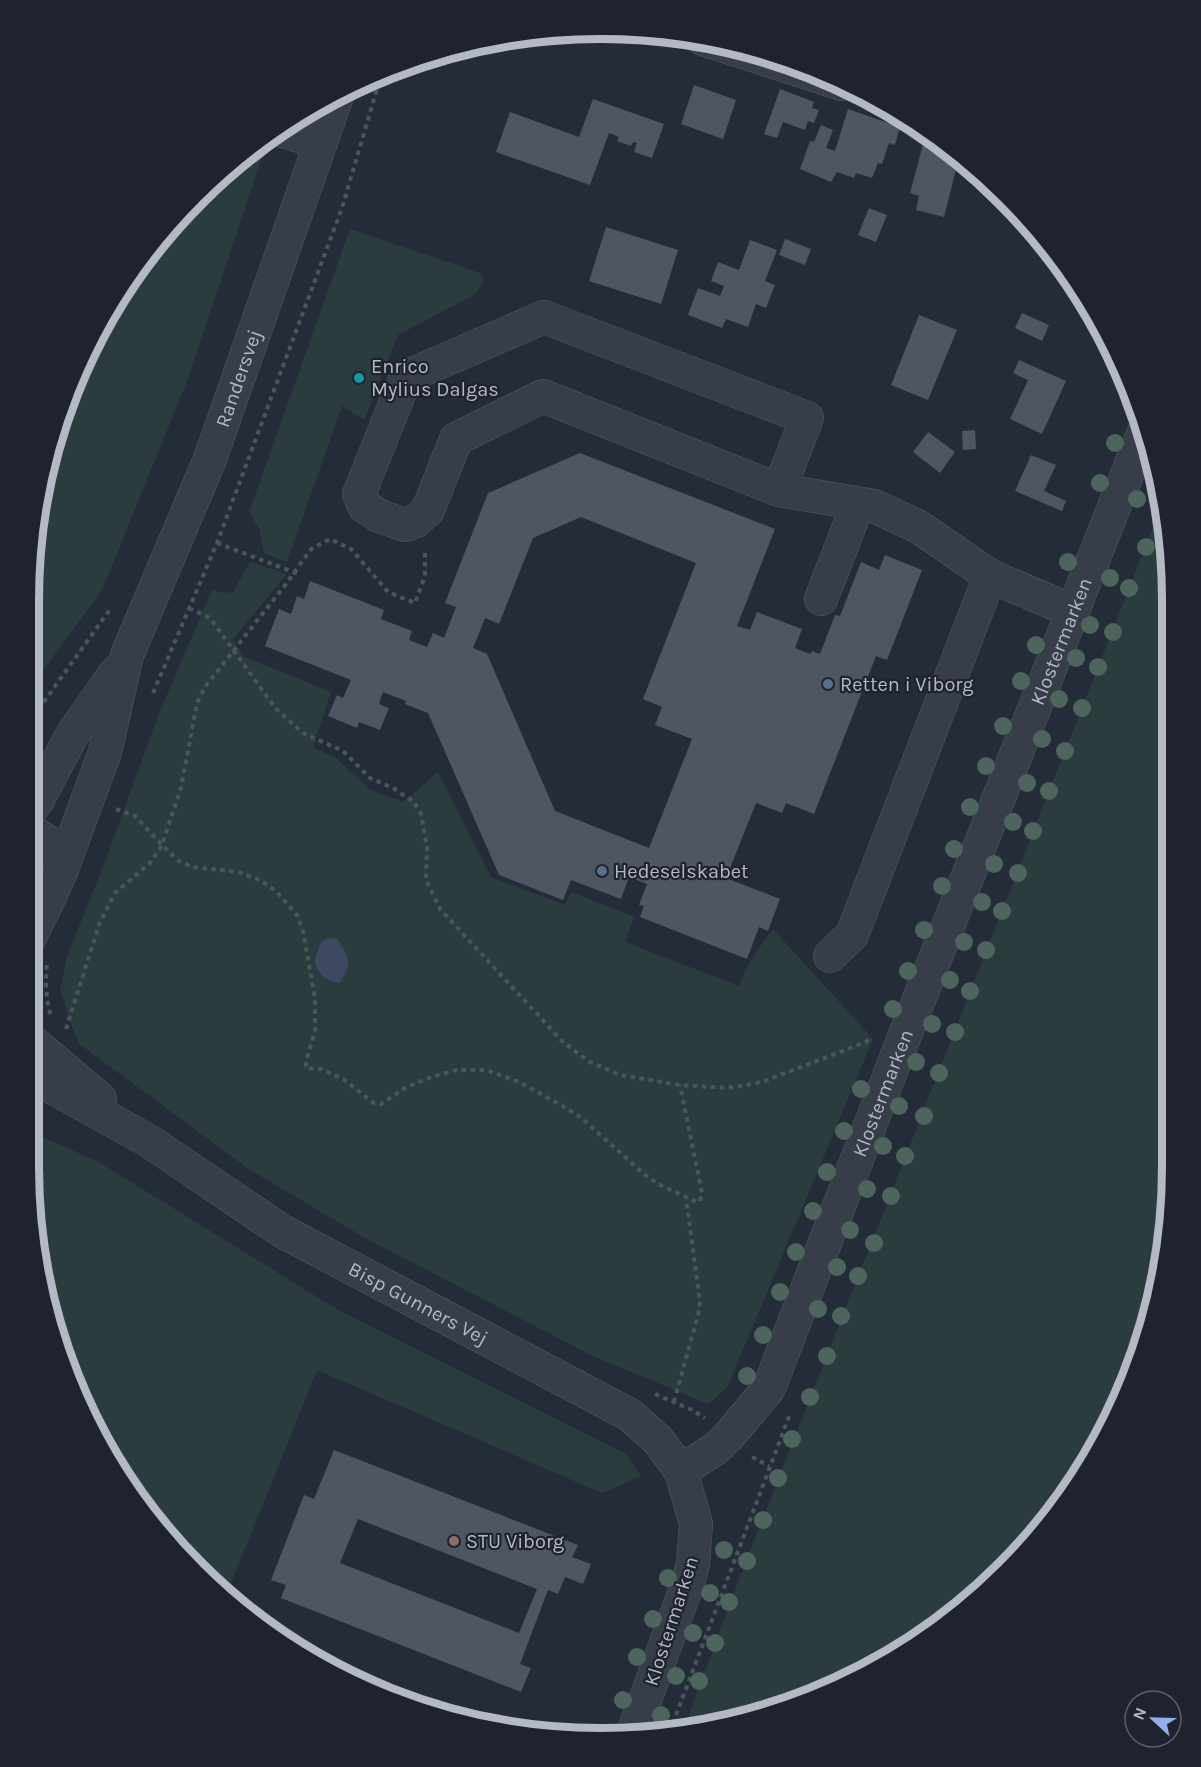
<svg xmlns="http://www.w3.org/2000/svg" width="1201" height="1767" font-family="Karla,sans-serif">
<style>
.green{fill:#2b3c3e}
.water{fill:#3c4960}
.building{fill:#4e5664;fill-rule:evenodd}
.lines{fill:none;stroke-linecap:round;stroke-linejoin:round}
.minor-casing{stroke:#575c67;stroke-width:34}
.path{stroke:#49575b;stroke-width:4;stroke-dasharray:4.5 4.5;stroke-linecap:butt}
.minor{stroke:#383e49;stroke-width:33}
.tree{fill:#4d655c}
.culture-dot{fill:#0f9aa8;stroke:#1e232e;stroke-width:2}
.service-dot{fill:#5c6f8a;stroke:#1e232e;stroke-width:2}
.education-dot{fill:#8d6e63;stroke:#1e232e;stroke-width:2}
.labels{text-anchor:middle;stroke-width:4.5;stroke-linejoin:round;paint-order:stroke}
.poi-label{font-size:20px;fill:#b4b9c5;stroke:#1e232e;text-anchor:start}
.street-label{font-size:20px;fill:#b4b9c5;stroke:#1e232e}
.rim{fill:none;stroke:#b4b9c5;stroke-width:8}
</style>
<rect width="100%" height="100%" fill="#252c39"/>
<path class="green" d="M255,147L264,151L188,379L102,590L29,690V600L39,489L105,315L196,196Z
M350,229L480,273L484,281L476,294L398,335L364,420L342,406L287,562L264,553L259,529L249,512Z
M1163,502L1172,601V1166L1161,1278L1129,1386L1076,1485L1005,1571L854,1679L712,1728H684L741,1574Z
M250,562L287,574L233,639L244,657L331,692L313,747L336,758L370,790L403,802L438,772L491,877L565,905L571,892L634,917L625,942L739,986C747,964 759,947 773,929L873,1039L727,1388L708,1404L591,1355L367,1239L250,1170L78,1043L60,990L67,956L105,862L159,713L212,590L223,593L233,592Z
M28,1131L97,1161L338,1310L626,1454L641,1476L602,1493L317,1370L225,1598L125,1484L48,1315L29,1167Z"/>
<path class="water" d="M328,938L337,939C349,957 354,965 339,983C328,981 316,974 315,961C315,956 319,947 321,942Z"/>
<path class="building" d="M694,85L736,100L723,139L681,124Z
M780,89L814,102L812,108L819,110L814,123L808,121L805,130L783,122L777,138L764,134Z
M593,99L664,124L652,158L634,152L637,143L633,142L631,146L617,141L619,137L609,133L590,185L496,152L510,112L579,137Z
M848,109L900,127L895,145L889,143L882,164L878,163L872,178L856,173L854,178L837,172L831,182L800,169L810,141L814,142L821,125L833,130L826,148L835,151Z
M926,133L959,158L944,217L916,210L919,196L910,193Z
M869,208L887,215L876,242L858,235Z
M606,227L678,250L661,304L589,281Z
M785,239L811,249L805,265L779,255Z
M750,240L777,250L765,281L775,285L766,308L756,304L748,327L726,319L722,328L688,315L698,288L720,296L724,286L711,281L718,262L739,270Z
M1022,313L1049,325L1042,341L1015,328Z
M919,315L957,330L928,400L891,385Z
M1019,360L1066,381L1042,434L1010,419L1028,380L1013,373Z
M975,430L976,449L963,450L962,431Z
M928,432L955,452L940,473L913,452Z
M580,453L775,529L737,626L750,630L757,612L802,629L795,648L810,654L812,651L820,654L835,615L840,616L861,562L879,570L885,555L922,570L887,660L876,656L814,814L786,803L782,813L756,803L726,878L780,899L768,931L759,927L747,959L640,917L644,906L639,905L647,884L629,877L621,899L571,880L563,900L499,875L428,713L405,704L406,701L383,692L379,704L389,708L380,730L359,722L357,728L328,716L337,695L343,698L351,680L265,646L279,609L291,614L297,596L304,599L310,581L384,610L381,619L412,631L409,640L427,647L433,633L444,638L456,607L445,603L488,493ZM581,517L696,563L643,699L662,707L655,725L692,739L649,848L555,811L487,654L473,648L485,618L499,624L533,538Z
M1031,455L1056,465L1044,491L1066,501L1062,511L1015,491Z
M334,1450L578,1545L572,1557L591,1564L583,1584L565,1577L558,1594L548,1590L520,1664L531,1668L521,1692L281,1598L286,1585L271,1580L304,1495L314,1499ZM358,1519L537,1589L519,1633L340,1563Z
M552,1723L574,1732L548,1733Z"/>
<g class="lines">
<g class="minor-casing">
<g id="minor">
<path d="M703,39L842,84"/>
<path d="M278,129L321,143"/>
<path d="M779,490L807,418L544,317L406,377L359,494L364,506L379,516L405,525L416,521L428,510L456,439L543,396L779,490L874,506L919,527L990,576L1072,611"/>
<path d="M821,599L858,504"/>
<path d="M28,813L38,799L72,735L116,672"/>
<path d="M28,829L51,844L62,869"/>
<path id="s1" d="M28,941L46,905L62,869L105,752L127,655L210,459L337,96"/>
<path d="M830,956L852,935L990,576"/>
<path d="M28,1038L100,1099"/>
<path id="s2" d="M28,1074L149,1141L282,1231L630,1415L658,1440L681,1471L696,1524L693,1564L688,1583L634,1730"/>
<path id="s3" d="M681,1471L715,1449L727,1438L769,1388L901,1045L1143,434"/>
</g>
</g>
<path class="path" d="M217,543L301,575
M189,608L210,618L276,709L303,733L343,751L370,778L393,788L414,802L421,814L427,847L426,880L440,909L563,1042L588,1061L620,1075L680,1085L727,1088L762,1082L866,1042L869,1039
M153,693L217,543L342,208L382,72
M28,724L111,608
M116,809L135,816L162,845L179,861L192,867L238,872L260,880L276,891L297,915L303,931L315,998V1031L306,1062V1068L321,1069L343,1079L374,1103L381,1104L405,1088L431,1077L457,1070H486L519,1082L561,1105L579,1116L644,1174L658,1184L697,1202L700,1201L702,1193L680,1085
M47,965C45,983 46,999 51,1017
M66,1029L100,922L115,893L149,864L162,845L181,788L197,703L205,687L286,584L311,549L330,539L351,549L388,592L415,603L425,576V549
M655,1394L692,1410L705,1418
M674,1402L698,1315L700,1302L686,1198
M752,1457L769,1466
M676,1715L790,1414"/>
<use href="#minor" class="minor"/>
</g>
<g class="tree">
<circle cx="1115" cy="443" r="9"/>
<circle cx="1100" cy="483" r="9"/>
<circle cx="1137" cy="499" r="9"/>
<circle cx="1146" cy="547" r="9"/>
<circle cx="1068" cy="562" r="9"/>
<circle cx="1110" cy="578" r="9"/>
<circle cx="1129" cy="588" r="9"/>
<circle cx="1090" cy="625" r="9"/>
<circle cx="1113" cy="632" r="9"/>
<circle cx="1036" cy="645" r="9"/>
<circle cx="1076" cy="658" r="9"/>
<circle cx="1098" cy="667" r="9"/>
<circle cx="1021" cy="681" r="9"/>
<circle cx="1059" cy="699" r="9"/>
<circle cx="1082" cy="708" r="9"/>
<circle cx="1003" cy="726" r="9"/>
<circle cx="1042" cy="739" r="9"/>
<circle cx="1065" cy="751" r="9"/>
<circle cx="986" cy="766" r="9"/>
<circle cx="1027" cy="783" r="9"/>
<circle cx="1049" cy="791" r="9"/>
<circle cx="970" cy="807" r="9"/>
<circle cx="1013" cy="822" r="9"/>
<circle cx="1033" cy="831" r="9"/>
<circle cx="954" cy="849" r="9"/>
<circle cx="994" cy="864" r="9"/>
<circle cx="1018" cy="873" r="9"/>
<circle cx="942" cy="886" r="9"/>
<circle cx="982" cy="902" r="9"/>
<circle cx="1002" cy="911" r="9"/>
<circle cx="924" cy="930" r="9"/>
<circle cx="964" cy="942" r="9"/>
<circle cx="986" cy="950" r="9"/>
<circle cx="908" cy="971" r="9"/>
<circle cx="950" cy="980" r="9"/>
<circle cx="970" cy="991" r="9"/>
<circle cx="893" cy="1009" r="9"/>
<circle cx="932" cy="1024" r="9"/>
<circle cx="955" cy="1032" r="9"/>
<circle cx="916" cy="1062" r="9"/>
<circle cx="939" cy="1073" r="9"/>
<circle cx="861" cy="1089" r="9"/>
<circle cx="899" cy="1106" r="9"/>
<circle cx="924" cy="1116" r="9"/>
<circle cx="844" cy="1131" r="9"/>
<circle cx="883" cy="1146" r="9"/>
<circle cx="905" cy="1156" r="9"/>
<circle cx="827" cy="1172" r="9"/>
<circle cx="867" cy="1189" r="9"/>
<circle cx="891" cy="1196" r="9"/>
<circle cx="813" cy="1211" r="9"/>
<circle cx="850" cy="1230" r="9"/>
<circle cx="874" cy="1243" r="9"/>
<circle cx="796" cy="1252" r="9"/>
<circle cx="837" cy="1267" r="9"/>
<circle cx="858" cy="1276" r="9"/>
<circle cx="780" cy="1292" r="9"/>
<circle cx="818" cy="1309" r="9"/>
<circle cx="841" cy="1316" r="9"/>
<circle cx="763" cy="1335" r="9"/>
<circle cx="827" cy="1356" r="9"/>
<circle cx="747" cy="1376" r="9"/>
<circle cx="810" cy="1397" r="9"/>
<circle cx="792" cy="1439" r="9"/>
<circle cx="778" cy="1478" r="9"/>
<circle cx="763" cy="1520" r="9"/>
<circle cx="724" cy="1550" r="9"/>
<circle cx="747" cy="1561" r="9"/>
<circle cx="668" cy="1578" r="9"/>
<circle cx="710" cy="1593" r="9"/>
<circle cx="729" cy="1602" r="9"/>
<circle cx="653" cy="1619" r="9"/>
<circle cx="693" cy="1633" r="9"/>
<circle cx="715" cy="1643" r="9"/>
<circle cx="637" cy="1657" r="9"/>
<circle cx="676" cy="1676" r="9"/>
<circle cx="699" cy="1681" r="9"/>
<circle cx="623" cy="1700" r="9"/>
<circle cx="661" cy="1715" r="9"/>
</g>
<circle class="culture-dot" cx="359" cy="378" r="6"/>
<g class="service-dot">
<circle cx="828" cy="684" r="6"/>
<circle cx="602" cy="871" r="6"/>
</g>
<circle class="education-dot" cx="454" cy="1541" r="6"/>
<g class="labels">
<g class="poi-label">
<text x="371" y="373">Enrico<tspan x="371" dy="23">Mylius Dalgas</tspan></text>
<text x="840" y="691">Retten i Viborg</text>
<text x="614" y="878">Hedeselskabet</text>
<text x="466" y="1548">STU Viborg</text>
</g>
<g class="street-label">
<text dy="7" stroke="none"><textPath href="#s1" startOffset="602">Randersvej</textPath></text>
<text dy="7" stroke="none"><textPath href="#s3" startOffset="924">Klostermarken</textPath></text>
<text dy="7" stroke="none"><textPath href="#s3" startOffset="438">Klostermarken</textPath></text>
<text dy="7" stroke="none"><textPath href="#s2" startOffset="453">Bisp Gunners Vej</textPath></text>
<text transform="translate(671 1621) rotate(-72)" y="7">Klostermarken</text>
</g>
</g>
<path d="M0 0H1201V1767H0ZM600 39H601A561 561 0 0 1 1162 600V1167A561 561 0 0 1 601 1728H600A561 561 0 0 1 39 1167V600A561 561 0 0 1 600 39Z" fill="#1e232e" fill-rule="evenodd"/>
<path class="rim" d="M600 39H601A561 561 0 0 1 1162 600V1167A561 561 0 0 1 601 1728H600A561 561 0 0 1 39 1167V600A561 561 0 0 1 600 39Z"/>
<g transform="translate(1153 1719) rotate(292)"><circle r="28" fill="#1e232e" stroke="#5a5f6a" stroke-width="1.5"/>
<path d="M0-4.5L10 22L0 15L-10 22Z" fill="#92aeec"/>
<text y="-9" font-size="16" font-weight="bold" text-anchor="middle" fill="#b4b9c5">N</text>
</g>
</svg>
